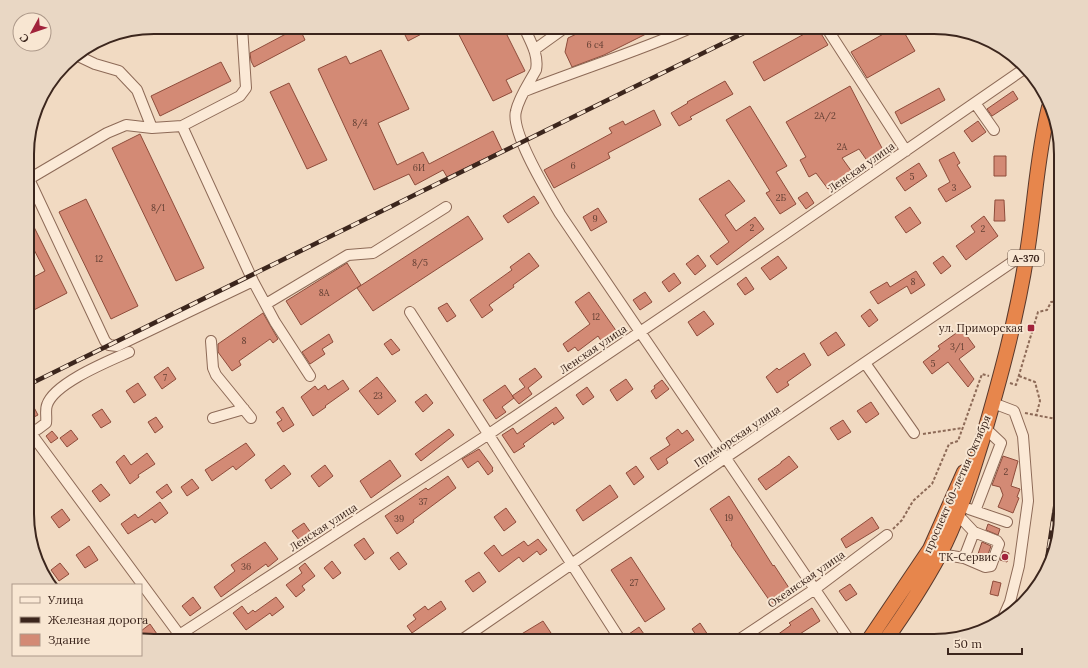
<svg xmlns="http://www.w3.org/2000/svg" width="1088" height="668" font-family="Lora,serif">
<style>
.building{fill:#d38a75;stroke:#8e4c3b}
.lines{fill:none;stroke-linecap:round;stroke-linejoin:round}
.minor-casing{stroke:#8d6a57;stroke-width:12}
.highway-casing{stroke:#5a392c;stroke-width:16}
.path{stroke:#8d6a57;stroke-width:2;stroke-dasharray:3 2;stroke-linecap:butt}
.minor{stroke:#fbe9d6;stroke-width:10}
.highway{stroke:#e7864c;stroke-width:14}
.rail-casing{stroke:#3c261d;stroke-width:4.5}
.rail{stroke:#f8e6d2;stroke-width:3;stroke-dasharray:9;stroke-linecap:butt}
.poi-dot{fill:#a1233b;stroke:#f8e6d2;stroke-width:1.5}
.labels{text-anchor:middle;stroke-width:4;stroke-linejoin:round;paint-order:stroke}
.number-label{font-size:9px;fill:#623f33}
.shield{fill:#f8e6d2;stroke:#746053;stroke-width:1}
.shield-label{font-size:10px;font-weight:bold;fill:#3c261d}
.street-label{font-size:11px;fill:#3c261d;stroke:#f8e6d2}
.poi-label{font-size:11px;fill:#3c261d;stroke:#f8e6d2;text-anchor:end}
.rim{fill:none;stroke:#3c261d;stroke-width:2}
</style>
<rect width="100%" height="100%" fill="#f1dac2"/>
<path class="building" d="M299,27L305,40L254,67L251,61L250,53Z
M401,27H435L408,41Z
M455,27H503L525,71L506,80L512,92L493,101Z
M591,27H660L604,55L572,67L565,52L568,38Z
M817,27L828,45L764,81L753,62Z
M896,27H901L915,51L867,78L851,52Z
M381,50L409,109L378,123L397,165L423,152L429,164L493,131L502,150L447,177L443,170L415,185L409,174L374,190L318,69L346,56L350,64Z
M221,62L231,81L160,116L151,96Z
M725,81L733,94L690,117L692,119L679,126L671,113L688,103L687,102Z
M289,83L327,160L307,169L270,92Z
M850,86L884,152L868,162L859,149L842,158L852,172L828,189L816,173L809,177L800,160L806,157L786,122Z
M939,88L945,100L901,124L895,112Z
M1013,91L1018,99L992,116L987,109Z
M750,106L787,166L776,172L796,204L780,214L766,193L770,191L726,120Z
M654,110L661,125L608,153L610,158L554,188L544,170L612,133L609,128L623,121L625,125Z
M978,121L986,132L972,142L964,131Z
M140,134L204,268L176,281L112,148Z
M954,152L960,163L957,165L971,187L946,202L938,189L950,182L939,160Z
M994,156H1006V176H994Z
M919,163L927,176L905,191L896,178Z
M729,180L745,201L725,215L736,231L755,217L764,229L717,265L710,256L729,242L699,199Z
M807,192L814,203L806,209L798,198Z
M534,196L539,203L508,223L503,216Z
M86,199L138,306L111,319L59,212Z
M995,200H1004L1005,221H994Z
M910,207L921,223L906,233L895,217Z
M598,208L607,222L591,231L583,217Z
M28,215L67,293L28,313V280L45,271L28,238Z
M468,216L483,239L373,311L357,288Z
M984,216L998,236L966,260L956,246L975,232L971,226Z
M529,253L539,266L513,285L514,287L489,305L493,310L482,318L470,300L512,270L510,267Z
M698,255L706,266L695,275L686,264Z
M778,256L787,268L770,280L761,268Z
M943,256L951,266L941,274L933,263Z
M347,263L361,285L301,325L286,301Z
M916,271L925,285L911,294L907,286L878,304L870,292L887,282L890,287Z
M674,273L681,283L669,292L662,282Z
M746,277L754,289L745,295L737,284Z
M589,292L617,332L602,342L598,336L578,351L575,347L568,352L563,344L590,324L575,302Z
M645,292L652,302L640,310L633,300Z
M447,303L456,316L447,322L438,308Z
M870,309L878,320L869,327L861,316Z
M704,311L714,324L697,336L688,322Z
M263,313L278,339L273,343L270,339L239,361L241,365L232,371L218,352V344Z
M962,329L975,347L959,359L974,379L968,387L948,362L932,374L923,362L940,349L938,346Z
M836,332L845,345L828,356L820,343Z
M329,334L333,342L322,349L325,354L310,364L302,352Z
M391,339L400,350L392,355L384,344Z
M804,353L811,365L787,382L789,385L777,393L766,377L777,368L779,370Z
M168,367L176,379L162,389L154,377Z
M535,368L542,377L528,388L532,394L519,404L512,396L525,387L519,379Z
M377,377L396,401L378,415L359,391Z
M626,379L633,389L617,401L610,390Z
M343,380L349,389L325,406L326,407L313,416L301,397L315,386L318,390L325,385L328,390Z
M662,380L669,389L656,399L651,391L655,388L654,386Z
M138,383L146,395L134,403L126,391Z
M505,385L514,398L502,407L506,412L496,419L483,400Z
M587,387L594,397L583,405L576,395Z
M426,394L433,403L423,412L415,402Z
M28,396L38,415L28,420Z
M871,402L879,414L866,423L857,411Z
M283,407L294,425L283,432L277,423L282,420L276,412Z
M556,407L564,418L554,425L553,422L523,444L525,446L514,453L502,435L513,428L517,434Z
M102,409L111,422L101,428L92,415Z
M156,417L163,427L155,433L148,422Z
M843,420L851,432L838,440L830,428Z
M449,429L454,435L421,461L415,454Z
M678,429L682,434L687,430L694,440L666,459L668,463L658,470L650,458L670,445L666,438Z
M71,430L78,439L67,447L60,438Z
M52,431L58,438L51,443L46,436Z
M246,443L255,455L236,470L233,466L212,481L205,470Z
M479,449L493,468L492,469L493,471L488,475L478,461L468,468L462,459Z
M147,453L155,464L138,475L139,477L130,484L116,462L124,455L131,465Z
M789,456L798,467L766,490L758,479L781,463V462Z
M1003,456L1018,461L1011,486L1020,489L1017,497L1019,498L1013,513L998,507L1003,495L1000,487L992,485Z
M390,460L401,476L371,498L360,481Z
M284,465L291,474L271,489L265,480Z
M325,465L333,476L319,487L311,476Z
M636,466L644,477L634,485L626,473Z
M448,476L456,488L413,520L414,522L397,534L385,516L426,488L428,490Z
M192,479L199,488L187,496L181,487Z
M101,484L110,495L100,502L92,491Z
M167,484L172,492L162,499L156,492Z
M610,485L618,497L583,521L576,510Z
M729,496L773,566L774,565L793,594L774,607L731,545L732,544L710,509Z
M160,502L168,513L155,523L152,519L128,534L121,524L135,514L138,518Z
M506,508L516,522L504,531L494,517Z
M62,509L70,520L59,528L51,517Z
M872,517L879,528L846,548L841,539Z
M304,523L311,533L300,541L292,531Z
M988,524L1000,529L998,535L986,530Z
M364,538L374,553L365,560L354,545Z
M538,539L547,550L540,555L537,551L523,562L519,557L499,572L484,553L494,545L502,556L524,541L528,546Z
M265,542L278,559L268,567L266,564L221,597L214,587L235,571L231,565Z
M982,542L991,546L986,560L977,557Z
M89,546L98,560L85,568L76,555Z
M1003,551L1009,553L1007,562L1000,560Z
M398,552L407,564L399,570L390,558Z
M631,557L665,609L645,622L611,570Z
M332,561L341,573L333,579L324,568Z
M60,563L69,574L59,581L51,570Z
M305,563L315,576L302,586L305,590L296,597L286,585L302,573L299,568Z
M479,572L486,582L473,592L465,581Z
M993,581L1001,583L998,596L990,594Z
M850,584L857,594L846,601L839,591Z
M193,597L201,608L190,616L182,606Z
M276,597L284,607L272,616L270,613L246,630L233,613L242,606L248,614L253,610L255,612Z
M441,601L446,609L412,633L407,626L416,619L413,615L425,606L428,610Z
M812,608L820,621L789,641H781L777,635L791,625L789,623Z
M543,621L551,633L538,641H510Z
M700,623L712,641H700L692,629Z
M150,624L157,634L149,640L144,639L141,636V631Z
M639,627L649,641H634L629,634Z"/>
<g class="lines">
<g class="minor-casing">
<path id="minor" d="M524,27C530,41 539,54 536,70C529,83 519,97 516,111C510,132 549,195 560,214L850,641
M826,27L906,151
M534,50L566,27
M76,55L95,64L119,71L137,90L152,128
M525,91C581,69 639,51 693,27
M975,103L994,130
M182,126L240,96L246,88L242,27
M253,281L117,346L109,345L105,341L29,179L107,133L126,125L152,128L182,126L253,281L275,322L310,376
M266,304L348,255L373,253L446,207
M410,312L621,641
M211,341L213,368L216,375L251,418
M865,363L914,433
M993,403L1014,411L1023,436L1028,501L1019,566L1010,602L1002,620
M213,418L244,409
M30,432L184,641
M28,433L38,429L46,423C47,418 45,410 47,405C54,383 109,361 129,352
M969,509L1007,522
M975,511L1001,443L985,428
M940,554L964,558L985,567L991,566L999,544L997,541L974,532L958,515
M964,558L974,532
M170,641L489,434L782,236L1024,69
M460,641L725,458L1027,252
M737,641L815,589L887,535"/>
</g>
<g class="highway-casing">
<path id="highway" d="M868,641L930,549L964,472
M885,641C905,613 924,584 940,554C959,518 970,479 982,441C1000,379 1017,317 1027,253C1035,204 1037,155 1049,107"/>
</g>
<path class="path" d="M1019,376L1035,382L1040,401L1036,416
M1010,383L1016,385L1038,312L1047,310L1051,302L1061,301
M1025,413L1061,420
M923,434L962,428
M893,529L902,520L913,501L932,484L949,444L958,441L982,374L989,376"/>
<use href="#minor" class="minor"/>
<use href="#highway" class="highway"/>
<g class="rail-casing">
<path id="rail" d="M28,385L756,27
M1046,566L1056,501L1061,373"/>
</g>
<use href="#rail" class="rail"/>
</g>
<g class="poi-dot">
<rect x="1027" y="324" width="8" height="8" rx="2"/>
<circle cx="1005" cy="557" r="4"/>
</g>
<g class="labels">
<g class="number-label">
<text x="595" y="48">6 с4</text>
<text x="825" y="119">2А/2</text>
<text x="360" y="126">8/4</text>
<text x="842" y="150">2А</text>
<text x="573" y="169">6</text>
<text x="419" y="171">6И</text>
<text x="912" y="180">5</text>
<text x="954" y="191">3</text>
<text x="781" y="201">2Б</text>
<text x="158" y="211">8/1</text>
<text x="595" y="222">9</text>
<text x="752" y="231">2</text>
<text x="983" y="232">2</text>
<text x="99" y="262">12</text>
<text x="420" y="266">8/5</text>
<text x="913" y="285">8</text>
<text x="324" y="296">8А</text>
<text x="596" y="320">12</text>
<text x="244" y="344">8</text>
<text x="957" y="350">3/1</text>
<text x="933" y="367">5</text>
<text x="165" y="381">7</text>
<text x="378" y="399">23</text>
<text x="1006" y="475">2</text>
<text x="423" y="505">37</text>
<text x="729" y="521">19</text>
<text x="399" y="522">39</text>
<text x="246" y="570">36</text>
<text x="634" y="586">27</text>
</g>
<rect class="shield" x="1008" y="250" width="36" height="16" rx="3"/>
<g class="shield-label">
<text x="1026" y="262">А-370</text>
</g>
<g class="street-label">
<text transform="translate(861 167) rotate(-35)" y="4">Ленская улица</text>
<text transform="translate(593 349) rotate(-34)" y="4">Ленская улица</text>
<text transform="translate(737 436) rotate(-34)" y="4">Приморская улица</text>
<text transform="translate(957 484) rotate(-66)" y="4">проспект 60-летия Октября</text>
<text transform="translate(323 527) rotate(-33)" y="4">Ленская улица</text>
<text transform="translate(806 579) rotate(-35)" y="4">Океанская улица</text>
</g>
<g class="poi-label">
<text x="1023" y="332">ул. Приморская</text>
<text x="997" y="561">ТК-Сервис</text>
</g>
</g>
<path d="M0 0H1088V668H0ZM154 34H934A120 120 0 0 1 1054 154V514A120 120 0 0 1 934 634H154A120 120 0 0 1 34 514V154A120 120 0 0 1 154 34Z" fill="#e9d7c4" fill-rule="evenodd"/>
<path class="rim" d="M154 34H934A120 120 0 0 1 1054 154V514A120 120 0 0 1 934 634H154A120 120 0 0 1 34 514V154A120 120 0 0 1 154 34Z"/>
<rect x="12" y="584" width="130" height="72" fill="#f8e6d2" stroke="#ad998a"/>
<rect x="20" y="597" width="20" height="6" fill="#fbe9d6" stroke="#ad998a"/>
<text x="48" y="604" font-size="12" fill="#3c261d">Улица</text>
<rect x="20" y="617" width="20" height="6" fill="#3c261d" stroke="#ad998a"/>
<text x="48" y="624" font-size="12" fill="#3c261d">Железная дорога</text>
<rect x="20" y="634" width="20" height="12" fill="#d38a75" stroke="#ad998a"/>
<text x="48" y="644" font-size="12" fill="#3c261d">Здание</text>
<g transform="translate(32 32) rotate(230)"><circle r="19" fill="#f8e6d2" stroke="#ad998a"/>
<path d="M0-3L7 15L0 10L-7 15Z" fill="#a1233b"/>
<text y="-6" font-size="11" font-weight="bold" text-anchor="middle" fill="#3c261d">С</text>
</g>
<path d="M948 648v6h74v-6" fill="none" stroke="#3c261d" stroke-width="2"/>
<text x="954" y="648" font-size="12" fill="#3c261d" stroke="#f8e6d2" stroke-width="3" paint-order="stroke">50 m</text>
</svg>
